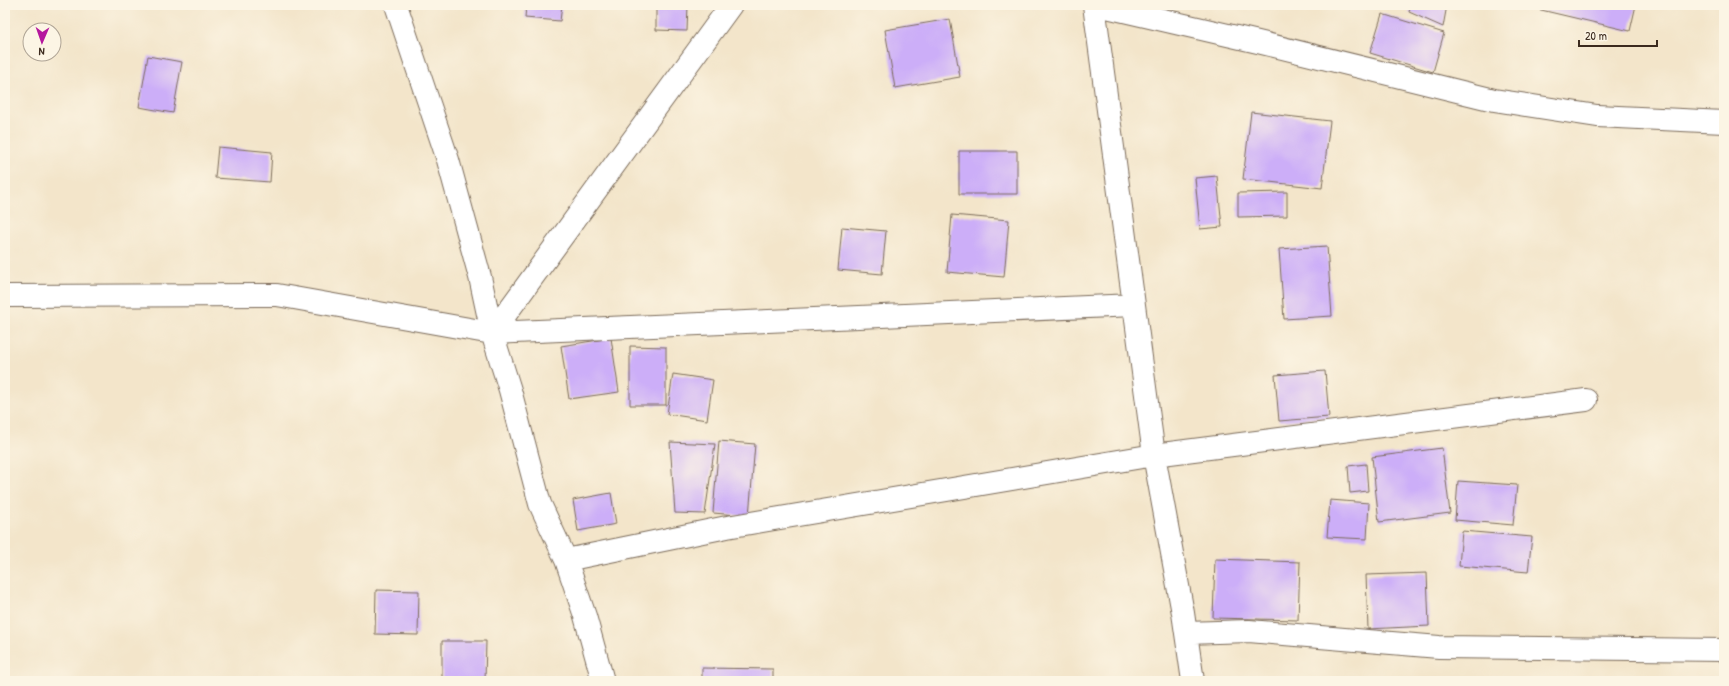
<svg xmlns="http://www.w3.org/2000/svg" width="1729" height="686" font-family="'Patrick Hand',sans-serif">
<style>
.building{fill:#ccaef8}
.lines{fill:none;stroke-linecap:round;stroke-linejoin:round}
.street-casing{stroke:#7b6b5a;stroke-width:24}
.street{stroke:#fff;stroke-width:22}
</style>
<rect width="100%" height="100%" fill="#fcf5e5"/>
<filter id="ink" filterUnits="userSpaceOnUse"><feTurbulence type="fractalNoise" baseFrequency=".025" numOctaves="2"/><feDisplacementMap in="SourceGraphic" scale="8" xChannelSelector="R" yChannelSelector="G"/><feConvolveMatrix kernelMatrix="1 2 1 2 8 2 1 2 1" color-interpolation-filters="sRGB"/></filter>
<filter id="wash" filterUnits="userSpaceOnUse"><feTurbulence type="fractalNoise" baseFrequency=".012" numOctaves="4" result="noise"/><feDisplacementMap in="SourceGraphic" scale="16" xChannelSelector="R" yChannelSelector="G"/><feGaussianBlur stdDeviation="0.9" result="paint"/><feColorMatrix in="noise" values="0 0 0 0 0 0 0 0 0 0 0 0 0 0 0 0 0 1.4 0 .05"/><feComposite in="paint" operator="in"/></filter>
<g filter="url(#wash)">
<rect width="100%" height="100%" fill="#f3e5ca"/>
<g id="blocks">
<path class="building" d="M526,5H562L560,21L525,18Z
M656,5H688L687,31L656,30Z
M1411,5H1447L1443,27L1409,12Z
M1520,5H1636L1630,31Z
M1382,14L1444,33L1433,72L1370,53Z
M950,19L960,77L895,88L885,30Z
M148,56L182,62L173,113L139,107Z
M1251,112L1330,121L1322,188L1243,179Z
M218,147L272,152L270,182L215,178Z
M959,151H1017V194H959Z
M1217,176L1222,227L1200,229L1195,178Z
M1287,192V216L1238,217V193Z
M952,215L1009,220L1004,277L947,272Z
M842,227L886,231L882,274L838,270Z
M1327,246L1332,316L1284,319L1279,249Z
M611,338L619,392L569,399L561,346Z
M630,346L666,347V405H630Z
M1325,371L1329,417L1279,421L1275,375Z
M673,374L713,380L707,420L667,414Z
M719,441L755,444L749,516L713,513Z
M670,442L715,444L705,514L675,513Z
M1442,448L1450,513L1379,522L1372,457Z
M1366,464L1368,491L1350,493L1348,466Z
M1458,481L1517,485L1513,525L1455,520Z
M611,493L616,524L578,531L573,500Z
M1330,500L1369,503L1367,539L1327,537Z
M1462,531L1532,537L1528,572L1459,566Z
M1215,559L1300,562L1298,620L1213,618Z
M1427,573L1429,626L1368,629L1366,575Z
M376,590L419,591L418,635L375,634Z
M442,641H486L485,681H442Z
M702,668L773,669V681H702Z"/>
</g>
</g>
<g filter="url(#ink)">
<use href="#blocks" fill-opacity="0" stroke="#7b6b5a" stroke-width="1"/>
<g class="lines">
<g class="street-casing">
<path id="street" d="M396,5L448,160L480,277L492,333L510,390L540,504L566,560L585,616L603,681
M1094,5L1154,455L1183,613L1193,681
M1098,5L1258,42L1494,100L1597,116L1724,122
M5,296L277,295L492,333L1134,305
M492,333L731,5
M566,560L727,527L1154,455L1586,400
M1186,633L1249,631L1439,647L1724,650"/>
</g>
<use href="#street" class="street"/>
</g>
</g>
<rect width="1729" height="686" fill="none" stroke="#fcf5e5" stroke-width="20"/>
<g transform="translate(42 42) rotate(182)"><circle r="19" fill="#fcf5e5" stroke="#afa495"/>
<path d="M0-3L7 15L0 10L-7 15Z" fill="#b5179e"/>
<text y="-6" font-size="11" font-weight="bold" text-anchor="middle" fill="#3b2a1e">N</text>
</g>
<path d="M1579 40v6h78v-6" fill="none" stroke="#3b2a1e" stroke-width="2"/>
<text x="1585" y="40" font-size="12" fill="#3b2a1e" stroke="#fcf5e5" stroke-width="3" paint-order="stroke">20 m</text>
</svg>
